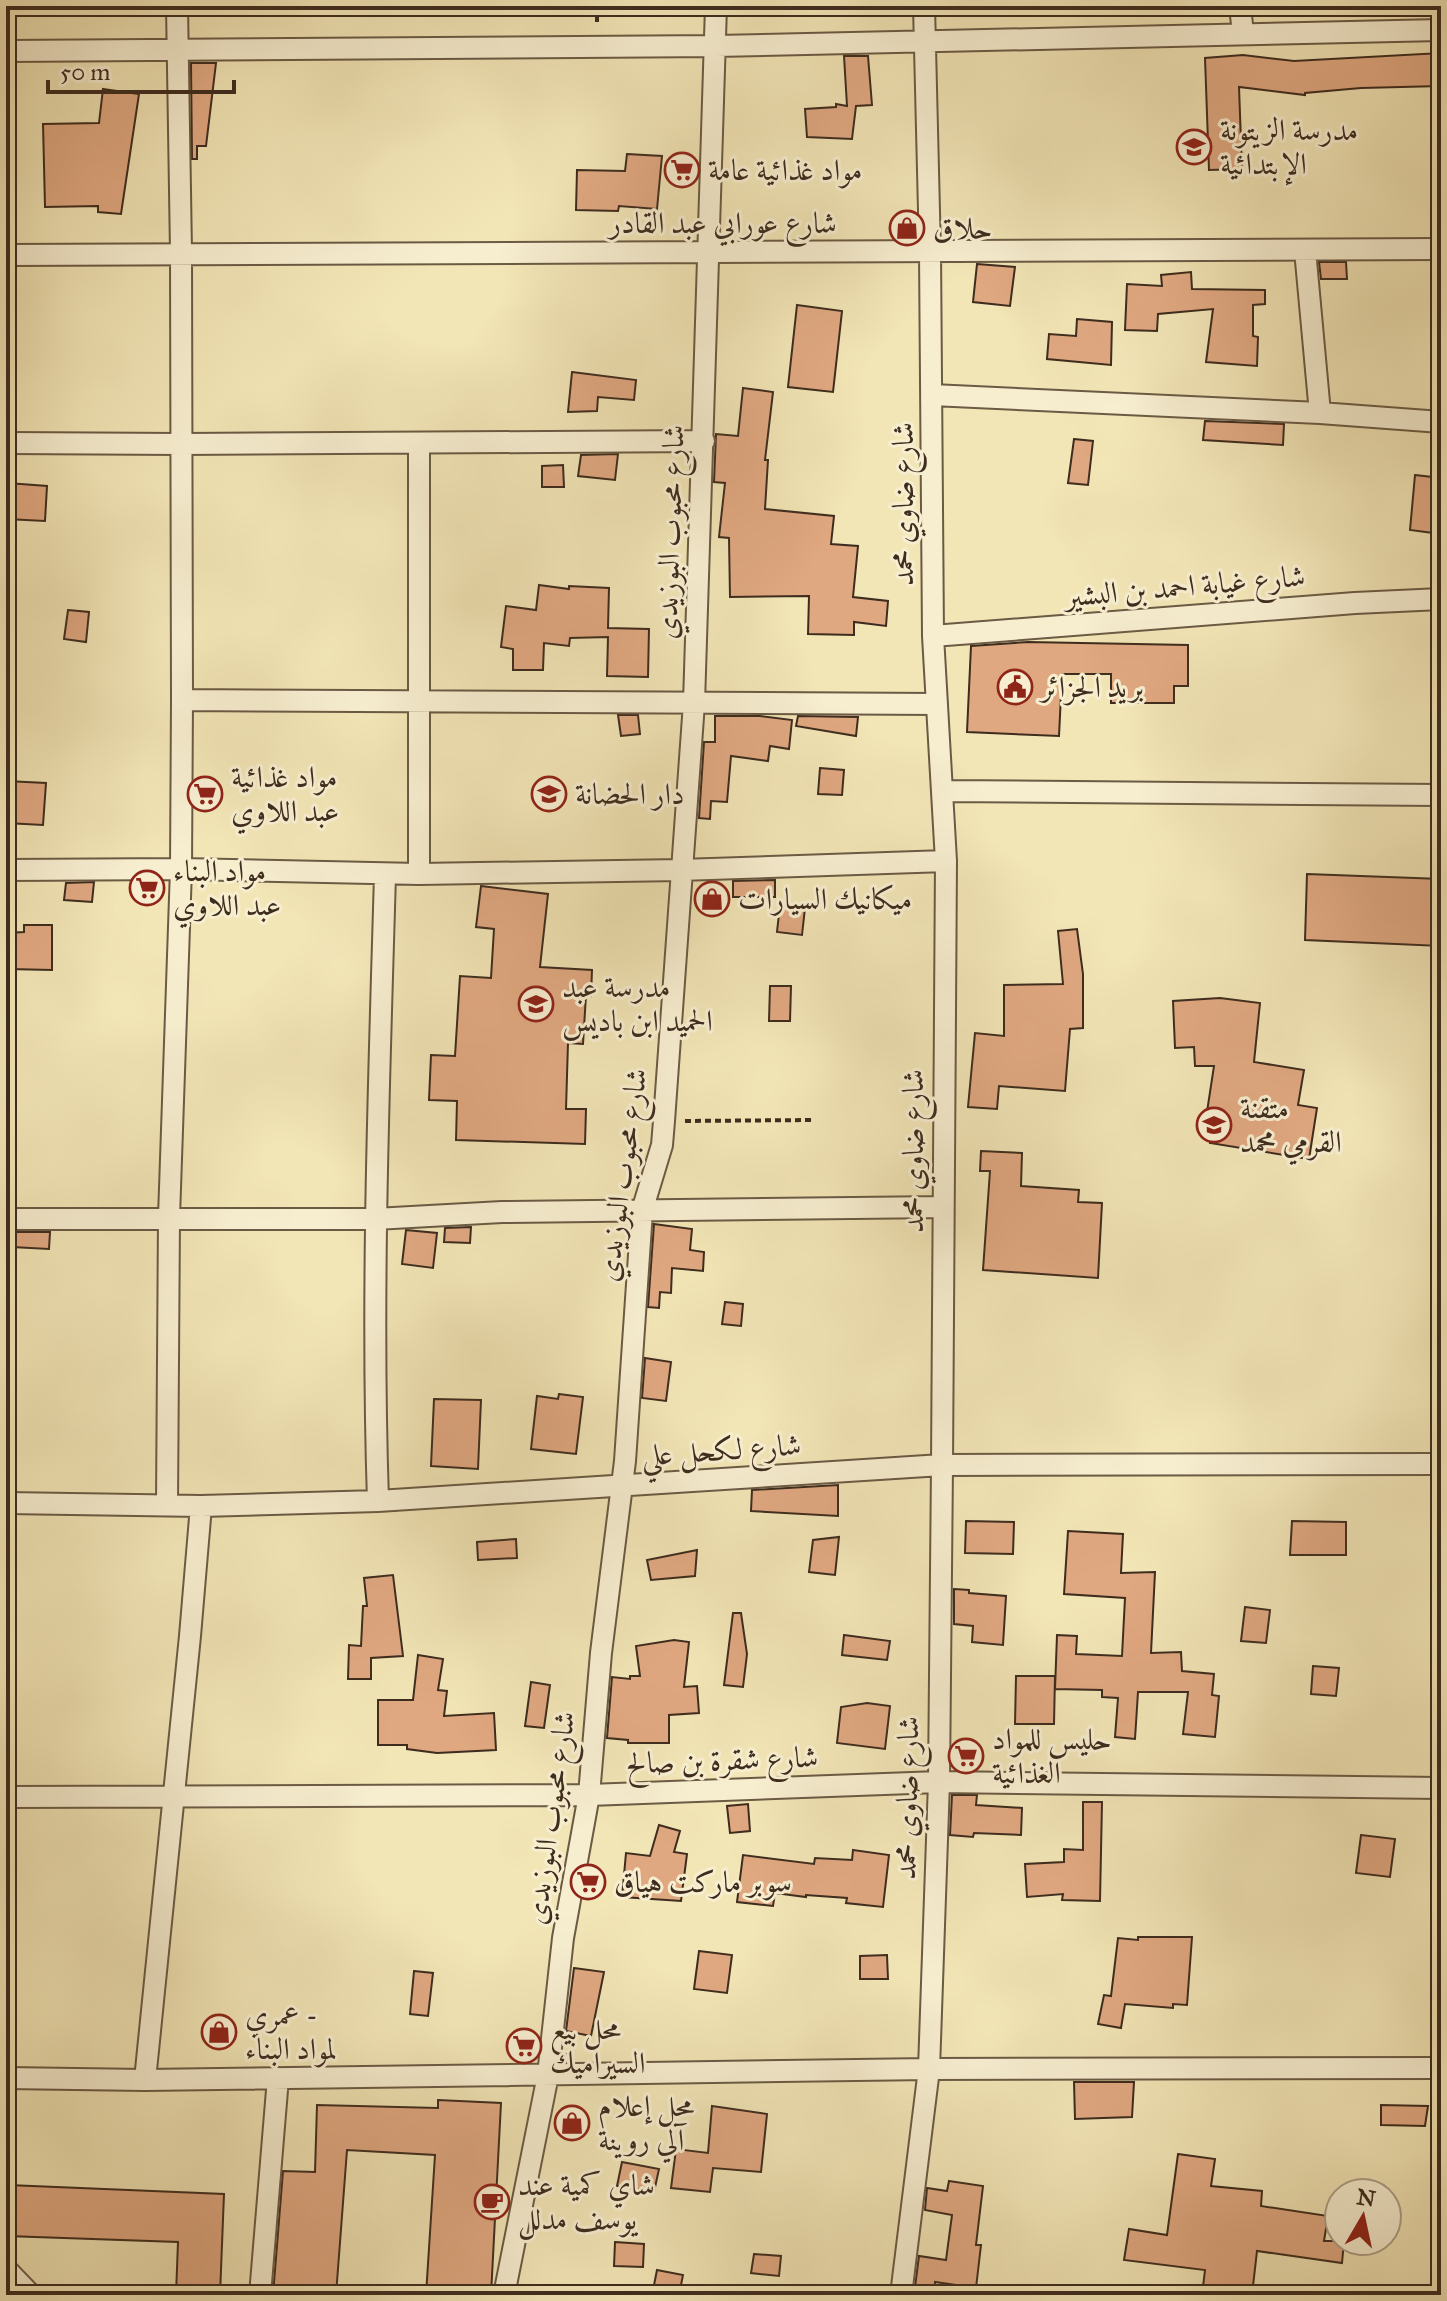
<svg xmlns="http://www.w3.org/2000/svg" width="1447" height="2301" font-family="'IM FELL Great Primer',Amiri,serif">
<style>
.building{fill:#e0a881;stroke:#3e2c1e;stroke-width:2}
.lines{fill:none;stroke-linecap:round;stroke-linejoin:round}
.street-casing{stroke:#6b5a44;stroke-width:24}
.path{stroke:#3e2c1e;stroke-width:4;stroke-dasharray:6 4;stroke-linecap:butt}
.street{stroke:#f7eed0;stroke-width:20}
.labels{text-anchor:middle;stroke-width:6;stroke-linejoin:round;paint-order:stroke}
.poi-label{font-size:30px;fill:#3e2c1e;stroke:#f7eed0;text-anchor:start}
.street-label{font-size:30px;fill:#3e2c1e;stroke:#f7eed0}
</style>
<rect width="100%" height="100%" fill="#f2e5b6"/>
<filter id="stains"><feTurbulence type="fractalNoise" baseFrequency=".0025" numOctaves="4"/><feColorMatrix values="0 0 0 0 .2 0 0 0 0 .09 0 0 0 0 .02 0 0 0 .5 -.17"/></filter>
<radialGradient id="worn" r=".72"><stop offset=".6" stop-color="#630" stop-opacity="0"/><stop offset="1" stop-color="#630" stop-opacity=".3"/></radialGradient>
<path class="building" d="M1441,53V86L1361,88L1305,93V95L1239,87L1242,169L1209,170L1205,58L1243,55L1294,61Z
M844,56H868L872,105L856,106L852,139L807,137L805,109L836,107V104L847,106Z
M191,63H216L206,146H197V159H192Z
M103,89L139,94L121,214L98,212V206L45,207L43,124L99,123Z
M627,154L662,156L657,209L619,206L618,211L576,210L577,170L625,171Z
M1319,262H1346L1347,279H1321Z
M977,264L1015,267L1010,306L973,302Z
M1191,272L1192,289L1265,290V304L1253,305V336L1258,337L1257,366L1206,362L1213,309L1158,314L1157,331L1125,330L1127,284L1162,286L1161,275Z
M797,305L842,311L833,392L788,387Z
M1077,319L1112,322L1111,365L1047,359L1049,334L1076,336Z
M572,372L636,380L634,400L598,397L597,411L568,412Z
M743,388L773,392L765,460H768L765,509L834,516L831,544L858,546L853,597L888,601L886,626L854,622V635L808,634L809,596L730,597L729,538L719,537L725,483L714,482L716,434L738,436Z
M1205,421L1284,424L1283,445L1203,440Z
M1074,439L1093,441L1088,485L1068,483Z
M618,454L615,480L578,476L581,455Z
M563,465L564,487H542V466Z
M1415,475L1441,478V534L1410,530Z
M7,483L47,486L45,521L6,519Z
M539,585L569,589V586L609,588L608,628L649,629L648,677L607,676L608,637L570,638L569,646L544,643L543,670H513V649L501,647L506,606L536,610Z
M68,610L89,612L86,642L64,639Z
M1028,642L1188,645V686H1174V703H1111V674H1062L1059,736L967,732L971,646Z
M618,715H638L640,734L621,736Z
M715,716H760L792,720L789,749L770,746L768,761L731,756L727,802L711,801L710,819L699,818L704,742H715Z
M798,716L858,717L856,736L796,726Z
M820,768L844,770L842,795L818,794Z
M6,781L46,783L43,825L6,823Z
M1307,874L1441,879V946L1305,940Z
M775,880V897H733V881Z
M94,882L92,902L64,900L66,883Z
M481,886L548,894L540,967L592,970L591,996L586,995L583,1044L568,1043L566,1109H586L585,1144L456,1140L457,1101L429,1100L431,1055L455,1056L460,976L491,978L494,929L476,927Z
M780,905L805,908L802,935L777,932Z
M24,925H52V970L8,969L6,933L24,932Z
M1077,929L1083,974V1028L1070,1029L1065,1091L999,1086L997,1109L968,1107L975,1033L1004,1036V985L1063,984L1058,931Z
M770,986H791L790,1021H769Z
M1220,998L1260,1003L1254,1062L1304,1070L1298,1105L1317,1108L1309,1159L1210,1143L1213,1126L1205,1125L1214,1066H1195L1194,1047L1175,1048L1173,1001Z
M981,1151L1022,1153L1021,1186L1079,1190L1078,1202L1102,1203L1098,1278L983,1270L990,1171H980Z
M654,1224L692,1229L690,1250L704,1252L703,1271L672,1268L671,1293L660,1292L659,1308L648,1307Z
M471,1227L470,1243L444,1242L445,1228Z
M406,1230L437,1233L433,1268L402,1264Z
M13,1232H50L49,1249L12,1247Z
M725,1302L743,1304L741,1326L722,1324Z
M645,1358L671,1362L666,1401L642,1398Z
M559,1394L583,1397L576,1454L531,1449L537,1396L558,1399Z
M434,1399L481,1400L478,1469L431,1466Z
M838,1485V1516L751,1511L752,1490Z
M966,1521L1014,1522L1013,1554L965,1553Z
M1292,1521L1346,1522V1555H1290Z
M1068,1531L1123,1534L1121,1573L1155,1572L1151,1653L1181,1652L1182,1671L1214,1674L1212,1695L1219,1696L1215,1737L1183,1734L1188,1692H1138L1135,1739L1115,1737L1118,1698L1102,1697V1690L1055,1689L1057,1635L1077,1636L1076,1654L1122,1656L1125,1598L1064,1594Z
M839,1537L835,1575L809,1572L813,1540Z
M516,1539L517,1558L478,1560L477,1542Z
M697,1550L695,1576L651,1580L647,1560Z
M393,1575L403,1656L371,1658V1679H348L349,1645L361,1646L363,1606H367L364,1578Z
M954,1589L969,1590V1593L1006,1596L1003,1645L972,1642L973,1626L954,1624Z
M1245,1607L1270,1610L1266,1643L1241,1641Z
M733,1613H741L747,1654L743,1687L724,1685Z
M844,1635L890,1641L887,1660L842,1655Z
M674,1640L689,1642L684,1687L697,1686L699,1713L669,1715V1743H628V1740L607,1738L612,1677L630,1679V1676H640L636,1646Z
M418,1655L443,1659L438,1690L447,1691L444,1716L494,1713L496,1750L437,1753L407,1749V1745H378V1700H413Z
M1313,1666L1339,1668L1336,1696L1311,1694Z
M1016,1676H1055L1054,1724H1015Z
M531,1682L550,1685L544,1728L525,1726Z
M867,1703L890,1706L885,1749L837,1743L841,1707Z
M952,1795H977L976,1805L1022,1808L1021,1835L974,1833L973,1837L950,1835Z
M1083,1802H1102L1100,1901L1062,1900L1063,1894L1027,1897L1025,1864L1064,1862V1849L1083,1850Z
M748,1804L750,1831L730,1833L727,1806Z
M659,1825L680,1831L674,1852L687,1854L681,1901L622,1897L626,1853L650,1856Z
M1361,1835L1395,1839L1390,1877L1356,1873Z
M853,1850L889,1855L883,1907L846,1903L847,1898L806,1895V1897L775,1893L773,1906L737,1902L743,1855L814,1864L815,1858L852,1860Z
M1138,1937H1192L1187,2005L1173,2004V2008L1125,2004L1121,2028L1098,2024L1104,1995L1111,1996L1118,1938L1138,1940Z
M699,1951L732,1955L727,1993L694,1989Z
M887,1955L888,1979H860V1956Z
M574,1968L604,1972L591,2036L566,2031Z
M414,1971L433,1973L428,2016L410,2014Z
M1074,2082H1134L1132,2117L1075,2119Z
M438,2100L501,2103L491,2295H426L435,2155L347,2150L336,2295H273L283,2171L315,2172L317,2105L438,2108Z
M1381,2105L1428,2106L1425,2126L1381,2125Z
M712,2106L767,2114L761,2172L713,2168L710,2192L671,2188L676,2149L708,2153Z
M1178,2154L1215,2159L1211,2186L1262,2191L1261,2206L1328,2216L1324,2241H1344L1342,2263L1257,2251L1252,2295H1202L1205,2270L1124,2260L1129,2229L1167,2235Z
M622,2162L659,2169L654,2192L617,2186Z
M949,2181L983,2186L976,2245H981L976,2288L935,2282L934,2295H914L919,2256L946,2260L952,2215L925,2210L927,2188L947,2191Z
M8,2185L224,2194L220,2295H176L178,2242L7,2236Z
M615,2242L644,2244L643,2267L614,2266Z
M754,2254L781,2256L779,2276L751,2273Z
M657,2270L683,2275L679,2295H652Z"/>
<g class="lines">
<g class="street-casing">
<path id="street" d="M1240,6L1243,34
M6,51L716,46L1441,30
M1305,250L1320,413
M6,255L1441,249
M932,395L1320,413L1441,422
M6,443L182,444L704,441
M933,636L1355,603L1441,599
M182,700L937,704
M942,791L1441,795
M6,870L181,869L419,874L680,870L946,861
M419,874V443
M6,1219H375L502,1212L943,1207
M378,1501C371,1292 379,1083 385,875
M6,1503L201,1506L378,1501L942,1465L1441,1464
M167,1505L169,1217L181,869L182,700L181,252L177,6
M6,1797L589,1795L939,1782L1441,1788
M6,2078L145,2080L929,2069L1441,2068
M145,2080L190,1636L201,1506
M6,2269L31,2295
M260,2295L278,2078
M504,2295L548,2075L563,1938L589,1795L601,1653L625,1461L642,1211L662,1145L664,1121L694,703L716,6
M901,2295L929,2069L939,1782L942,1465L946,861L933,636L930,252L924,6"/>
</g>
<path class="path" d="M597,6V24
M685,1121L811,1120"/>
<use href="#street" class="street"/>
</g>
<defs>
<g id="school-ring" transform="scale(1.8)"><circle r="9.5" fill="#f7eed0" stroke="#8f2418" stroke-width="1.5"/><path d="M0-5L7-2L0 1L-7-2ZM-4 1L0 2.5L4 1V4Q0 6-4 4Z" fill="#8f2418"/></g>
<g id="supermarket-ring" transform="scale(1.8)"><circle r="9.5" fill="#f7eed0" stroke="#8f2418" stroke-width="1.5"/><path d="M-6-5.5h2.5l.6 2H6L4.5 2H-2.5L-4.4-4H-6ZM-1.5 3.2a1.3 1.3 0 1 0 .1 0ZM3 3.2a1.3 1.3 0 1 0 .1 0Z" fill="#8f2418"/></g>
<g id="shop-ring" transform="scale(1.8)"><circle r="9.5" fill="#f7eed0" stroke="#8f2418" stroke-width="1.5"/><path d="M-5-2.5h2.3a2.7 3.5 0 0 1 5.4 0H5L5.5 6h-11ZM-1.5-2.5h3a1.5 2.3 0 0 0-3 0Z" fill="#8f2418"/></g>
<g id="civic-ring" transform="scale(1.8)"><circle r="9.5" fill="#f7eed0" stroke="#8f2418" stroke-width="1.5"/><path d="M-.6-6.5H3V-4.5H.6V-3L4-1V1h2V6H-6V1h2V-1L-.6-3ZM-1.2 2.5V6h2.4V2.5Z" fill="#8f2418"/></g>
<g id="cafe-ring" transform="scale(1.8)"><circle r="9.5" fill="#f7eed0" stroke="#8f2418" stroke-width="1.5"/><path d="M-5.5-4.5H6V0H3Q3 3.5 0 3.5H-2.5Q-5.5 3.5-5.5 0ZM3-3.2v2h1.7v-2ZM-6 4.5H4V6H-6Z" fill="#8f2418"/></g>
</defs>
<g fill-rule="evenodd">
<use href="#school-ring" x="1194" y="147"/>
<use href="#supermarket-ring" x="682" y="170"/>
<use href="#shop-ring" x="907" y="228"/>
<use href="#civic-ring" x="1015" y="687"/>
<use href="#supermarket-ring" x="205" y="794"/>
<use href="#school-ring" x="549" y="794"/>
<use href="#supermarket-ring" x="147" y="888"/>
<use href="#shop-ring" x="712" y="899"/>
<use href="#school-ring" x="536" y="1004"/>
<use href="#school-ring" x="1214" y="1125"/>
<use href="#supermarket-ring" x="966" y="1756"/>
<use href="#supermarket-ring" x="588" y="1882"/>
<use href="#shop-ring" x="219" y="2032"/>
<use href="#supermarket-ring" x="524" y="2046"/>
<use href="#shop-ring" x="572" y="2123"/>
<use href="#cafe-ring" x="492" y="2202"/>
</g>
<g class="labels">
<g class="poi-label">
<text x="1220" y="140">مدرسة الزيتونة<tspan x="1220" dy="34">الإبتدائية</tspan></text>
<text x="708" y="180">مواد غذائية عامة</text>
<text x="933" y="238">حلاق</text>
<text x="1041" y="697">بريد الجزائر</text>
<text x="231" y="787">مواد غذائية<tspan x="231" dy="34">عبد اللاوي</tspan></text>
<text x="575" y="804">دار الحضانة</text>
<text x="173" y="881">مواد البناء<tspan x="173" dy="34">عبد اللاوي</tspan></text>
<text x="738" y="909">ميكانيك السيارات</text>
<text x="562" y="997">مدرسة عبد<tspan x="562" dy="34">الحميد ابن باديس</tspan></text>
<text x="1240" y="1118">متقنة<tspan x="1240" dy="34">القرمي محمد</tspan></text>
<text x="992" y="1749">حليس للمواد<tspan x="992" dy="34">الغذائية</tspan></text>
<text x="614" y="1892">سوبر ماركت هياق</text>
<text x="245" y="2025">عمري -<tspan x="245" dy="34">لمواد البناء</tspan></text>
<text x="550" y="2039">محل بيع<tspan x="550" dy="34">السيراميك</tspan></text>
<text x="598" y="2116">محل إعلام<tspan x="598" dy="34">آلي روينة</tspan></text>
<text x="518" y="2195">شاي كمية عند<tspan x="518" dy="34">يوسف مدلل</tspan></text>
</g>
<g class="street-label">
<text x="723" y="233">شارع عورابي عبد القادر</text>
<text transform="translate(903 504) rotate(-90)" y="10">شارع ضاوي محمد</text>
<text transform="translate(670 532) rotate(-88)" y="10">شارع محبوب البوزيدي</text>
<text transform="translate(1185 586) rotate(-5)" y="10">شارع غيابة احمد بن البشير</text>
<text transform="translate(913 1151) rotate(-90)" y="10">شارع ضاوي محمد</text>
<text transform="translate(622 1175) rotate(-82)" y="10">شارع محبوب البوزيدي</text>
<text transform="translate(721 1450) rotate(-4)" y="10">شارع لكحل علي</text>
<text transform="translate(722 1760) rotate(-2)" y="10">شارع شقرة بن صالح</text>
<text transform="translate(907 1798) rotate(-89)" y="10">شارع ضاوي محمد</text>
<text transform="translate(550 1818) rotate(-82)" y="10">شارع محبوب البوزيدي</text>
</g>
</g>
<rect width="1447" height="2301" fill="none" stroke="#f2e5b6" stroke-width="32"/>
<rect x="8" y="8" width="1431" height="2285" fill="none" stroke="#3e2c1e" stroke-width="4"/>
<rect x="16" y="16" width="1415" height="2269" fill="none" stroke="#3e2c1e" stroke-width="2"/>
<g transform="translate(1363 2217) rotate(9)"><circle r="38" fill="#f7eed0" stroke="#ada089" stroke-width="2"/>
<path d="M0-6L14 30L0 20L-14 30Z" fill="#8f2418"/>
<text y="-12" font-size="22" font-weight="bold" text-anchor="middle" fill="#3e2c1e">N</text>
</g>
<path d="M48 80v12h186v-12" fill="none" stroke="#3e2c1e" stroke-width="4"/>
<text x="60" y="80" font-size="24" fill="#3e2c1e" stroke="#f7eed0" stroke-width="6" paint-order="stroke">50 m</text>
<rect width="100%" height="100%" filter="url(#stains)"/>
<rect width="100%" height="100%" fill="url(#worn)"/>
</svg>
